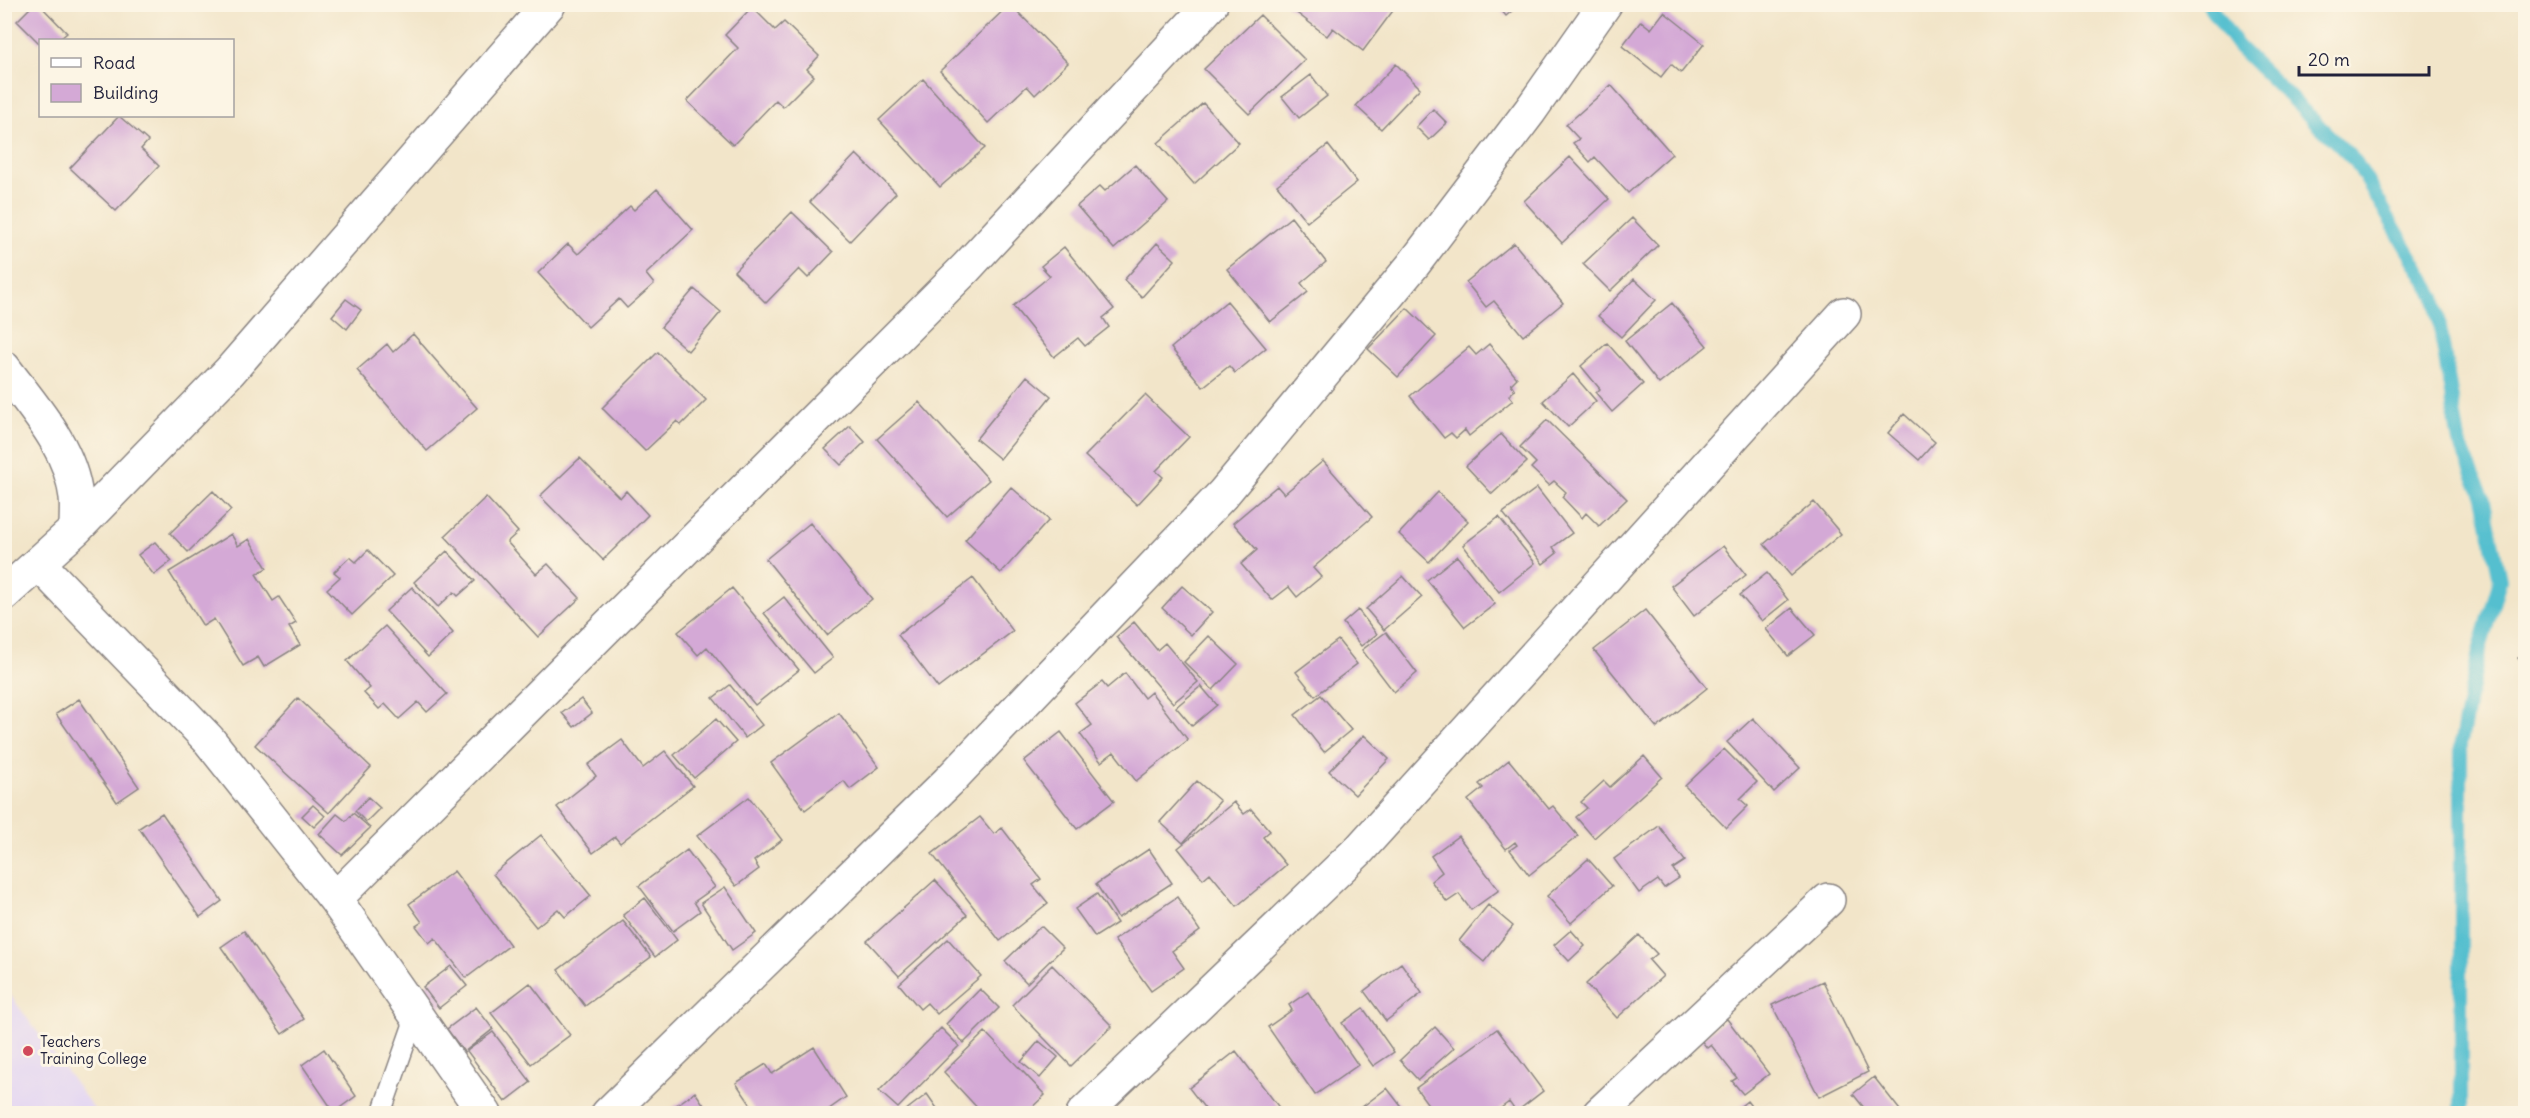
<svg xmlns="http://www.w3.org/2000/svg" width="2530" height="1118" font-family="Delius,sans-serif">
<style>
.built{fill:#e2d4f3}
.lines{fill:none;stroke-linecap:round;stroke-linejoin:round}
.stream{stroke:#54bfcf;stroke-width:14}
.building{fill:#d4a9d6}
.lane-casing{stroke:#8a8482;stroke-width:21}
.street-casing{stroke:#8a8482;stroke-width:36}
.lane{stroke:#fff;stroke-width:18}
.street{stroke:#fff;stroke-width:33}
.poi-dot{fill:#d1495b;stroke:#fcf5e5;stroke-width:2}
.labels{text-anchor:middle;stroke-width:6;stroke-linejoin:round;paint-order:stroke}
.poi-label{font-size:15px;fill:#22223b;stroke:#fcf5e5;text-anchor:start}
</style>
<rect width="100%" height="100%" fill="#fcf5e5"/>
<filter id="ink" filterUnits="userSpaceOnUse"><feTurbulence type="fractalNoise" baseFrequency=".0167" numOctaves="2"/><feDisplacementMap in="SourceGraphic" scale="12" xChannelSelector="R" yChannelSelector="G"/><feConvolveMatrix kernelMatrix="1 2 1 2 8 2 1 2 1" color-interpolation-filters="sRGB"/></filter>
<filter id="wash" filterUnits="userSpaceOnUse"><feTurbulence type="fractalNoise" baseFrequency=".008" numOctaves="4" result="noise"/><feDisplacementMap in="SourceGraphic" scale="24" xChannelSelector="R" yChannelSelector="G"/><feGaussianBlur stdDeviation="1.35" result="paint"/><feColorMatrix in="noise" values="0 0 0 0 0 0 0 0 0 0 0 0 0 0 0 0 0 1.4 0 .05"/><feComposite in="paint" operator="in"/></filter>
<g filter="url(#wash)">
<rect width="100%" height="100%" fill="#f2e5c9"/>
<path class="built" d="M5,988L97,1113H5Z"/>
<g class="lines">
<path class="stream" d="M2208,4L2238,46L2356,162L2435,297L2459,442L2483,497L2500,580L2479,652L2461,741V1114"/>
</g>
<g id="blocks">
<path class="building" d="M34,4H39L67,33L59,40H40V44L17,21Z
M1010,4L1068,63L1035,95L1027,86L988,123L940,71Z
M1285,4H1398L1363,51L1333,28L1327,36Z
M1496,4H1520L1506,16Z
M752,7L775,30L784,22L819,56L807,69L814,76L783,107L776,100L733,145L687,101L738,48L725,35Z
M1664,12L1704,44L1681,73L1671,64L1661,77L1622,46L1641,21L1651,29Z
M1260,15L1305,60L1249,114L1204,69Z
M1396,64L1420,88L1381,129L1356,106Z
M1311,75L1327,96L1299,118L1282,97Z
M923,79L985,148L940,187L879,120Z
M1611,85L1672,154L1628,193L1595,157L1590,162L1573,143L1579,139L1566,125Z
M1203,103L1239,143L1194,184L1158,143Z
M1433,109L1447,123L1429,140L1416,127Z
M119,116L148,141L141,149L159,166L116,211L70,168Z
M1328,145L1357,182L1307,222L1277,185Z
M856,154L896,193L850,241L810,202Z
M1570,157L1609,199L1562,243L1524,201Z
M1135,165L1168,202L1114,249L1077,206L1100,186L1105,191Z
M657,189L693,230L646,274L654,284L627,308L619,299L588,327L538,273L568,244L578,254L630,206L634,210Z
M792,212L833,252L808,278L799,269L766,303L734,271Z
M1291,217L1326,262L1301,283L1308,292L1270,322L1227,269Z
M1632,218L1658,245L1610,291L1583,264Z
M1157,243L1175,260L1142,297L1124,280Z
M1514,243L1563,303L1523,336L1494,301L1486,307L1466,282Z
M1064,247L1114,309L1103,318L1109,327L1085,346L1078,338L1054,357L1013,306L1050,276L1041,266Z
M1634,279L1656,300L1621,337L1598,316Z
M694,289L721,312L688,351L661,327Z
M346,299L361,310L347,329L332,316Z
M1227,301L1266,348L1235,373L1229,366L1203,387L1171,348Z
M1672,303L1707,346L1659,384L1625,341Z
M1407,308L1436,336L1398,377L1368,349Z
M413,334L477,408L427,451L357,370L387,344L393,352Z
M1607,343L1643,384L1612,412L1596,393L1600,389L1581,366Z
M1489,344L1517,378L1511,384L1515,390L1509,395L1513,400L1469,436L1465,430L1456,438L1451,433L1444,438L1410,396L1469,347L1476,355Z
M658,352L706,400L681,425L677,421L645,451L602,408Z
M1573,374L1596,401L1568,427L1543,401Z
M1027,376L1051,396L1000,459L976,439Z
M1145,395L1189,437L1156,471L1163,477L1137,505L1085,456Z
M919,402L989,480L947,517L877,439Z
M1904,414L1935,442L1919,460L1888,433Z
M1547,420L1627,499L1599,526L1586,513L1582,518L1562,497L1566,492L1554,481L1549,485L1531,468L1536,463L1520,447Z
M850,426L865,442L841,465L825,449Z
M1501,434L1527,462L1492,494L1466,466Z
M580,458L620,498L626,491L648,515L603,560L540,496Z
M1323,461L1372,517L1313,568L1321,577L1297,597L1289,587L1272,600L1241,564L1257,550L1233,523L1277,486L1284,494Z
M1011,487L1049,520L1001,573L965,540Z
M1537,488L1572,533L1553,547L1557,553L1543,564L1503,513Z
M213,491L231,510L188,552L170,533Z
M1438,492L1468,521L1429,562L1399,534Z
M486,497L518,532L507,542L536,574L548,564L580,598L538,637L445,536Z
M1814,502L1841,534L1791,576L1764,544Z
M1499,517L1535,563L1499,592L1463,545Z
M810,523L872,599L827,635L766,559Z
M231,534L238,546L249,539L267,568L256,574L273,601L279,597L296,623L289,627L300,645L264,667L258,657L243,666L214,619L203,626L169,572Z
M155,542L172,561L154,575L138,555Z
M1723,546L1746,575L1694,616L1671,586Z
M368,550L393,576L352,615L327,589L340,577L334,572L350,557L356,562Z
M447,551L475,581L458,596L454,592L438,607L414,582Z
M1457,556L1495,604L1465,627L1427,580Z
M1767,573L1788,600L1762,621L1740,595Z
M1403,576L1422,597L1384,630L1366,609Z
M973,578L1013,631L938,688L898,635Z
M1182,586L1212,612L1191,635L1162,608Z
M412,587L453,633L428,657L386,611Z
M732,588L799,670L755,705L707,647L698,655L678,632Z
M784,597L833,658L814,673L764,613Z
M1792,608L1815,635L1788,656L1766,629Z
M1358,610L1377,634L1361,646L1343,623Z
M1645,610L1707,688L1657,728L1594,650Z
M1134,622L1157,650L1165,643L1198,682L1173,703L1116,637Z
M385,626L447,694L427,712L418,702L399,719L385,704L379,709L364,693L370,688L347,661Z
M1386,632L1417,673L1394,692L1362,650Z
M1209,636L1238,664L1213,690L1184,662Z
M1338,640L1357,664L1315,696L1296,672Z
M2526,654V670L2518,658Z
M1125,673L1144,698L1151,692L1188,740L1136,781L1114,752L1101,762L1080,734L1092,725L1075,703L1102,682L1107,688Z
M730,685L762,725L745,738L713,698Z
M1201,686L1217,705L1192,726L1176,707Z
M1321,695L1351,730L1324,752L1295,715Z
M298,698L371,767L329,813L255,745Z
M79,699L139,787L117,802L56,714Z
M581,699L592,713L574,727L562,713Z
M839,713L879,767L850,789L844,781L805,810L771,763Z
M1753,718L1800,768L1774,792L1727,742Z
M716,719L736,742L694,778L674,755Z
M1061,732L1114,801L1077,829L1024,761Z
M1364,735L1389,759L1355,795L1329,771Z
M622,740L643,768L665,751L693,786L620,843L615,837L593,853L557,807L596,776L588,765Z
M1724,749L1757,782L1740,799L1748,806L1726,828L1685,786Z
M1644,756L1662,777L1594,838L1576,817L1587,808L1581,802L1604,781L1610,787Z
M1509,760L1549,809L1553,806L1578,836L1529,875L1510,850L1517,845L1515,842L1506,849L1468,800L1483,788L1479,784Z
M1197,781L1220,801L1183,843L1160,822Z
M368,797L380,808L366,822L355,811Z
M749,797L782,840L754,861L759,869L736,886L697,836Z
M1234,802L1244,814L1251,809L1270,831L1263,837L1286,865L1237,906L1210,873L1203,879L1178,848Z
M313,805L325,816L314,827L302,816Z
M162,813L222,901L200,917L139,828Z
M353,813L370,828L342,855L319,834L337,814L346,821Z
M980,817L994,834L1002,828L1041,879L1033,885L1048,903L1000,941L932,854Z
M1659,826L1685,861L1673,869L1679,878L1664,888L1658,880L1639,893L1614,859Z
M541,835L591,896L565,917L558,909L536,927L493,874Z
M1458,836L1499,890L1471,910L1459,894L1447,902L1431,881L1442,872L1431,856Z
M1149,849L1172,883L1118,918L1096,884Z
M687,850L715,887L694,902L700,911L673,931L639,886Z
M1588,859L1612,886L1571,923L1547,896Z
M454,871L510,945L466,978L435,938L429,943L416,926L422,922L409,904Z
M935,880L967,915L899,976L867,941Z
M725,887L756,933L732,950L701,903Z
M1097,894L1117,923L1095,937L1075,909Z
M1177,897L1200,931L1172,951L1184,968L1151,991L1114,940Z
M645,898L677,940L655,957L623,915Z
M1488,905L1513,926L1484,962L1459,941Z
M623,921L651,957L585,1006L558,970Z
M1041,926L1063,948L1027,983L1005,961Z
M1571,930L1585,946L1569,961L1554,945Z
M244,931L304,1019L282,1034L221,947Z
M1639,935L1657,954L1649,960L1663,976L1617,1018L1586,984Z
M948,939L981,976L937,1014L927,1003L920,1009L899,984Z
M1401,963L1422,993L1386,1021L1364,991Z
M1052,965L1112,1026L1071,1066L1012,1005Z
M451,966L467,986L439,1008L423,987Z
M1823,981L1868,1072L1819,1097L1772,1005Z
M530,983L570,1035L531,1064L491,1013Z
M980,989L999,1008L964,1043L946,1024Z
M1308,992L1358,1065L1315,1095L1268,1027L1292,1010L1289,1005Z
M476,1007L493,1029L464,1052L447,1029Z
M1363,1008L1394,1052L1373,1066L1342,1023Z
M1727,1019L1769,1074L1743,1094L1732,1081L1737,1078L1711,1045L1707,1048L1700,1039Z
M1435,1027L1454,1048L1418,1080L1400,1060Z
M941,1028L959,1046L898,1108L879,1091Z
M1497,1029L1543,1091L1516,1112L1509,1102L1493,1114H1435L1416,1088Z
M493,1032L531,1082L505,1102L467,1051Z
M985,1032L1045,1095L1025,1114H983L944,1072Z
M1039,1041L1058,1057L1040,1078L1021,1062Z
M814,1047L846,1097L822,1114H757L736,1083L766,1064L772,1074Z
M324,1049L356,1096L334,1112L302,1065Z
M1236,1051L1284,1114H1209L1189,1088Z
M1874,1077L1903,1114H1869L1853,1094Z
M1387,1088L1407,1114H1353Z
M695,1092L710,1114H664Z
M927,1094L941,1114H901Z
M1747,1101L1757,1114H1731Z"/>
</g>
</g>
<g filter="url(#ink)">
<use href="#blocks" fill-opacity="0" stroke="#8a8482" stroke-width="1.5"/>
<g class="lines">
<g class="lane-casing">
<path id="lane" d="M381,1114L416,1014"/>
</g>
<g class="street-casing">
<path id="street" d="M4,368C33,407 70,446 76,497C77,507 76,519 76,529
M39,564L208,739L335,899L485,1114
M4,594L76,529L230,371L549,4
M335,899L966,268L1211,4
M608,1114L948,782L1223,494L1413,265L1530,111L1605,4
M1083,1114L1360,849L1844,314
M1599,1114L1828,900"/>
</g>
<use href="#lane" class="lane"/>
<use href="#street" class="street"/>
</g>
</g>
<circle class="poi-dot" cx="28" cy="1051" r="6"/>
<g class="labels">
<g class="poi-label">
<text x="40" y="1047">Teachers<tspan x="40" dy="17">Training College</tspan></text>
</g>
</g>
<rect width="2530" height="1118" fill="none" stroke="#fcf5e5" stroke-width="24"/>
<rect x="39" y="39" width="195" height="78" fill="#fcf5e5" stroke="#a5a1a1" stroke-width="1.5"/>
<rect x="51" y="58" width="30" height="9" fill="#ffffff" stroke="#a5a1a1" stroke-width="1.5"/>
<text x="93" y="69" font-size="18" fill="#22223b">Road</text>
<rect x="51" y="84" width="30" height="18" fill="#d4a9d6" stroke="#a5a1a1" stroke-width="1.5"/>
<text x="93" y="99" font-size="18" fill="#22223b">Building</text>
<path d="M2299 66v9h130v-9" fill="none" stroke="#22223b" stroke-width="3"/>
<text x="2308" y="66" font-size="18" fill="#22223b" stroke="#fcf5e5" stroke-width="4.5" paint-order="stroke">20 m</text>
</svg>
